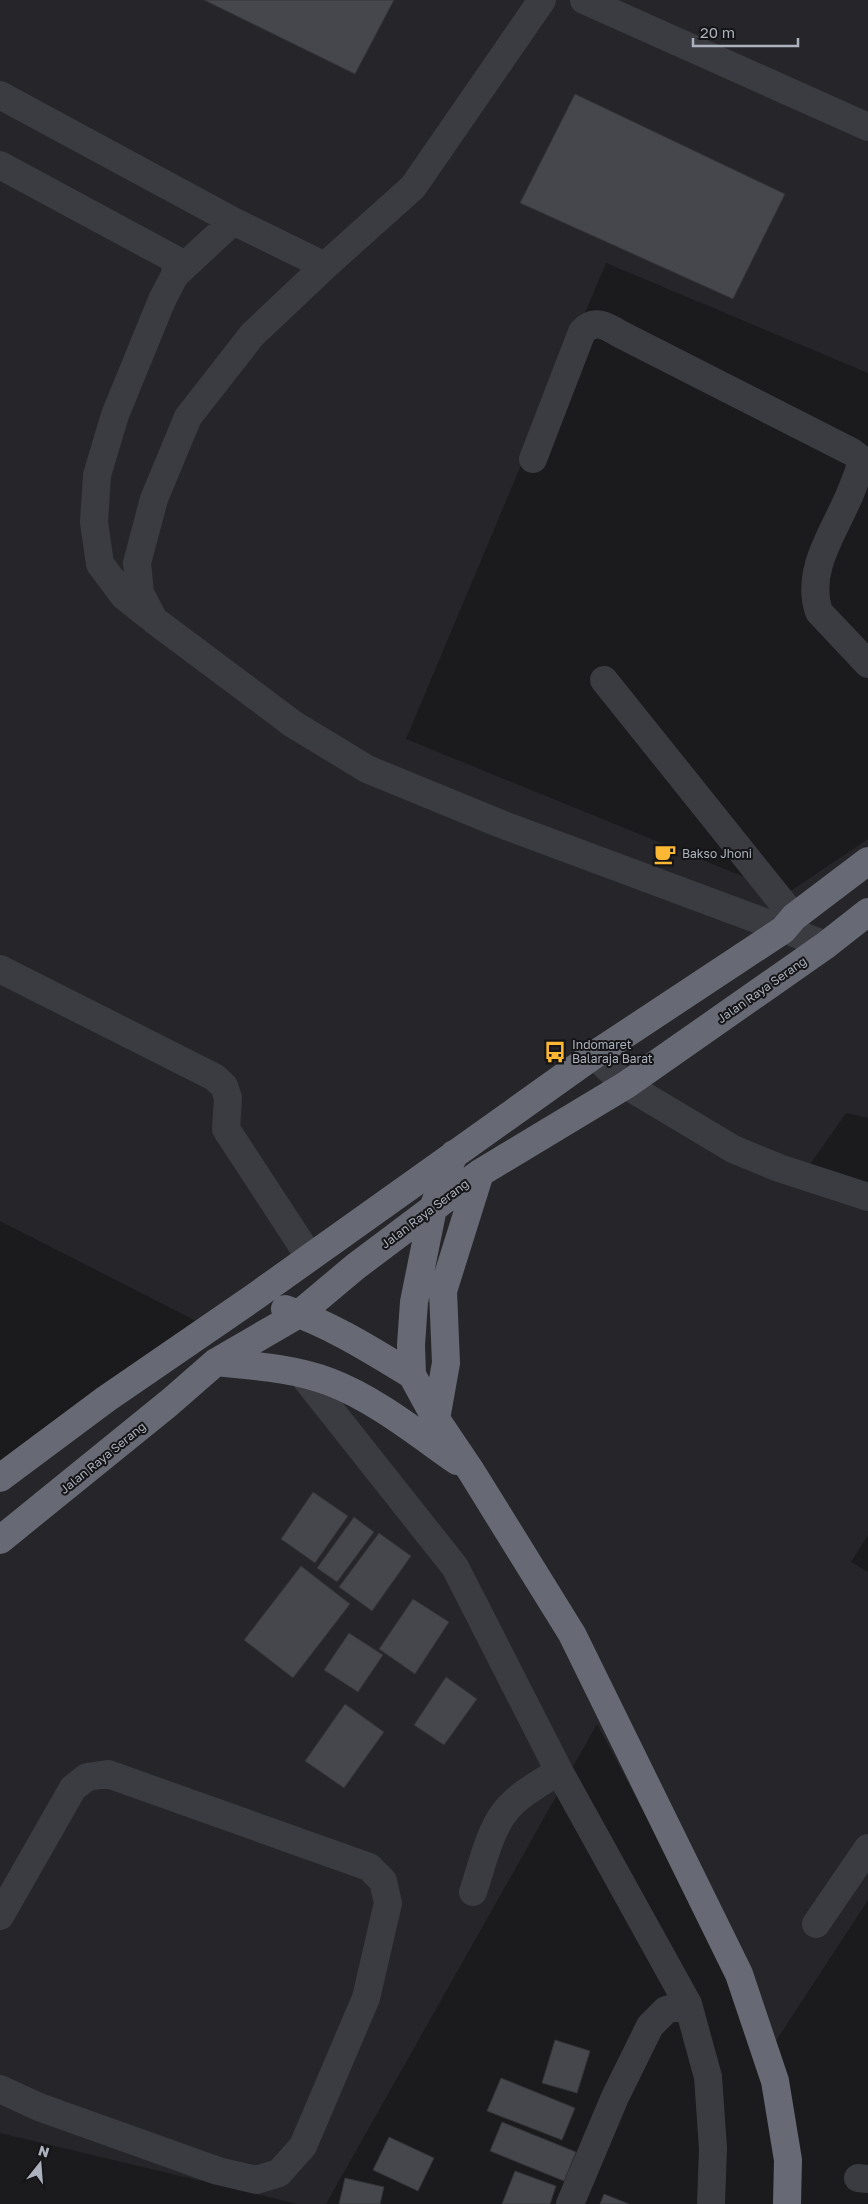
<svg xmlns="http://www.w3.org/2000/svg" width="868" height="2204" font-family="'Golos Text',sans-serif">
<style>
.built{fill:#26262a}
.building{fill:#46474d;stroke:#343439}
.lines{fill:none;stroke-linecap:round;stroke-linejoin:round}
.minor{stroke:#3b3c42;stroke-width:28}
.highway{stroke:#676a74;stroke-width:28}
.labels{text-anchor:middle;stroke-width:4;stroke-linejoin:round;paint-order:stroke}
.poi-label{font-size:12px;fill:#acb2bd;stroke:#151518;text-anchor:start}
.street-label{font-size:12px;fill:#acb2bd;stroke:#151518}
</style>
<rect width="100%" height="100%" fill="#1b1b1d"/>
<path class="built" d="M0,0H868V373L606,263L406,739L786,894L868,839V1118L846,1113L800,1179L868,1204V1535L851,1562L868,1572V1900L770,2050L597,1724L326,2204H298L0,2133V1483L206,1326L0,1221Z"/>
<path class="building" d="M204,0H394L355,74Z
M575,94L785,194L733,299L520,203Z
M313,1492L348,1516L315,1563L281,1539Z
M354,1517L374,1532L337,1582L317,1568Z
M379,1533L411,1556L372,1611L339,1587Z
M301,1566L350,1604L293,1678L244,1640Z
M413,1599L449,1622L415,1674L379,1649Z
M349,1633L383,1655L358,1692L324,1670Z
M446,1677L477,1699L444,1745L414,1725Z
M345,1704L384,1732L344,1788L305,1761Z
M555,2040L590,2051L577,2093L542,2083Z
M501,2078L575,2108L562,2140L487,2111Z
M502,2122L576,2152L564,2181L490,2151Z
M389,2137L434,2158L418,2191L373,2170Z
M515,2171L556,2186L550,2204H502Z
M345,2178L384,2187L380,2204H339Z
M604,2194L629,2204H600Z"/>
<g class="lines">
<path class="minor" d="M542,0L413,187L325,266L252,335L188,417L154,499L137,563L140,593L154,620L293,724L367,769L501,824L826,945
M584,0L868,127
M0,95L233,221L325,266
M0,165L176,260L175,275
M533,459L582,332C594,318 607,326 620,334L852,452L861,459C861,467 858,474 855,481C842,522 803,566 819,612L868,664
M149,616L124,596L100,564L94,522L97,475L115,415L162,300L175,275L233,221
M604,680L794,917
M0,969L214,1077L224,1086L228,1098L226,1129L309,1256
M594,1055L626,1085L733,1149L779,1168L868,1197
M302,1374L455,1567L559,1771L688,2004L708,2077L713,2148L711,2204
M473,1892C482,1866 488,1835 504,1813C517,1795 541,1783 559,1771
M0,1916L73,1788L87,1777L108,1774L369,1867L383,1881L388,1903L366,1998L303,2146L279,2173L256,2180L218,2171L39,2107L0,2089
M816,1924L868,1848
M858,2178L868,2179
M570,2204L615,2097L650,2026L666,2010L688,2004"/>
<path class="highway" d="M454,1154L433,1208L414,1302L411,1345L412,1375L436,1419L471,1471L572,1634L739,1974L775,2081L788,2160L787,2204
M285,1309C330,1324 371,1350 412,1375
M216,1362C254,1366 294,1368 330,1382C375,1399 418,1434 457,1461
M436,1419L446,1363L443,1291L480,1173
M0,1478L106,1399L253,1298L594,1055L783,930L794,917L868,861
M0,1540L169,1403L216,1362L299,1314L355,1267L480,1173L626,1085L826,945L868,912"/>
</g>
<defs>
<g id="cafe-bare" transform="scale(1.725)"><path d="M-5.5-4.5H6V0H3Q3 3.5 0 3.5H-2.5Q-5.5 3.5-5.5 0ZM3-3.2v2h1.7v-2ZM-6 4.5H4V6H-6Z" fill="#fdb833" stroke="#151518" stroke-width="2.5" paint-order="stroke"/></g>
<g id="bus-bare" transform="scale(1.725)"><path d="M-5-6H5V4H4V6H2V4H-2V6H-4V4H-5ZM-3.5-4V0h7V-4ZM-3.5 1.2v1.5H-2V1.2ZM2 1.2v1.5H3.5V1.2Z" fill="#fdb833" stroke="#151518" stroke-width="2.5" paint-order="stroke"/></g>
</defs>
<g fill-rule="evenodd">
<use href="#cafe-bare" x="665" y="854"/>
<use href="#bus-bare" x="555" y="1052"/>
</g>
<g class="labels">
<g class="poi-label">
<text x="682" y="858">Bakso Jhoni</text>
<text x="572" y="1049">Indomaret<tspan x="572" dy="14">Balaraja Barat</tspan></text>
</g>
<g class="street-label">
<text transform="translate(762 990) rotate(-35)" y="4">Jalan Raya Serang</text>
<text transform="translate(425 1214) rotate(-37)" y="4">Jalan Raya Serang</text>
<text transform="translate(103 1458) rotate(-39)" y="4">Jalan Raya Serang</text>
</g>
</g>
<g transform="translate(40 2164) rotate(17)" stroke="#151518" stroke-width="4" paint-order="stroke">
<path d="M0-4L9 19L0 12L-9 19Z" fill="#acb2bd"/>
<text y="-8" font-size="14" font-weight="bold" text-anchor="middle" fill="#acb2bd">N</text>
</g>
<path d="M693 38v8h105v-8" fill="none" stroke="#acb2bd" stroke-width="2.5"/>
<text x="700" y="38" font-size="15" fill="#acb2bd" stroke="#151518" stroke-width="4" paint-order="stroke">20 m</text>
</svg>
